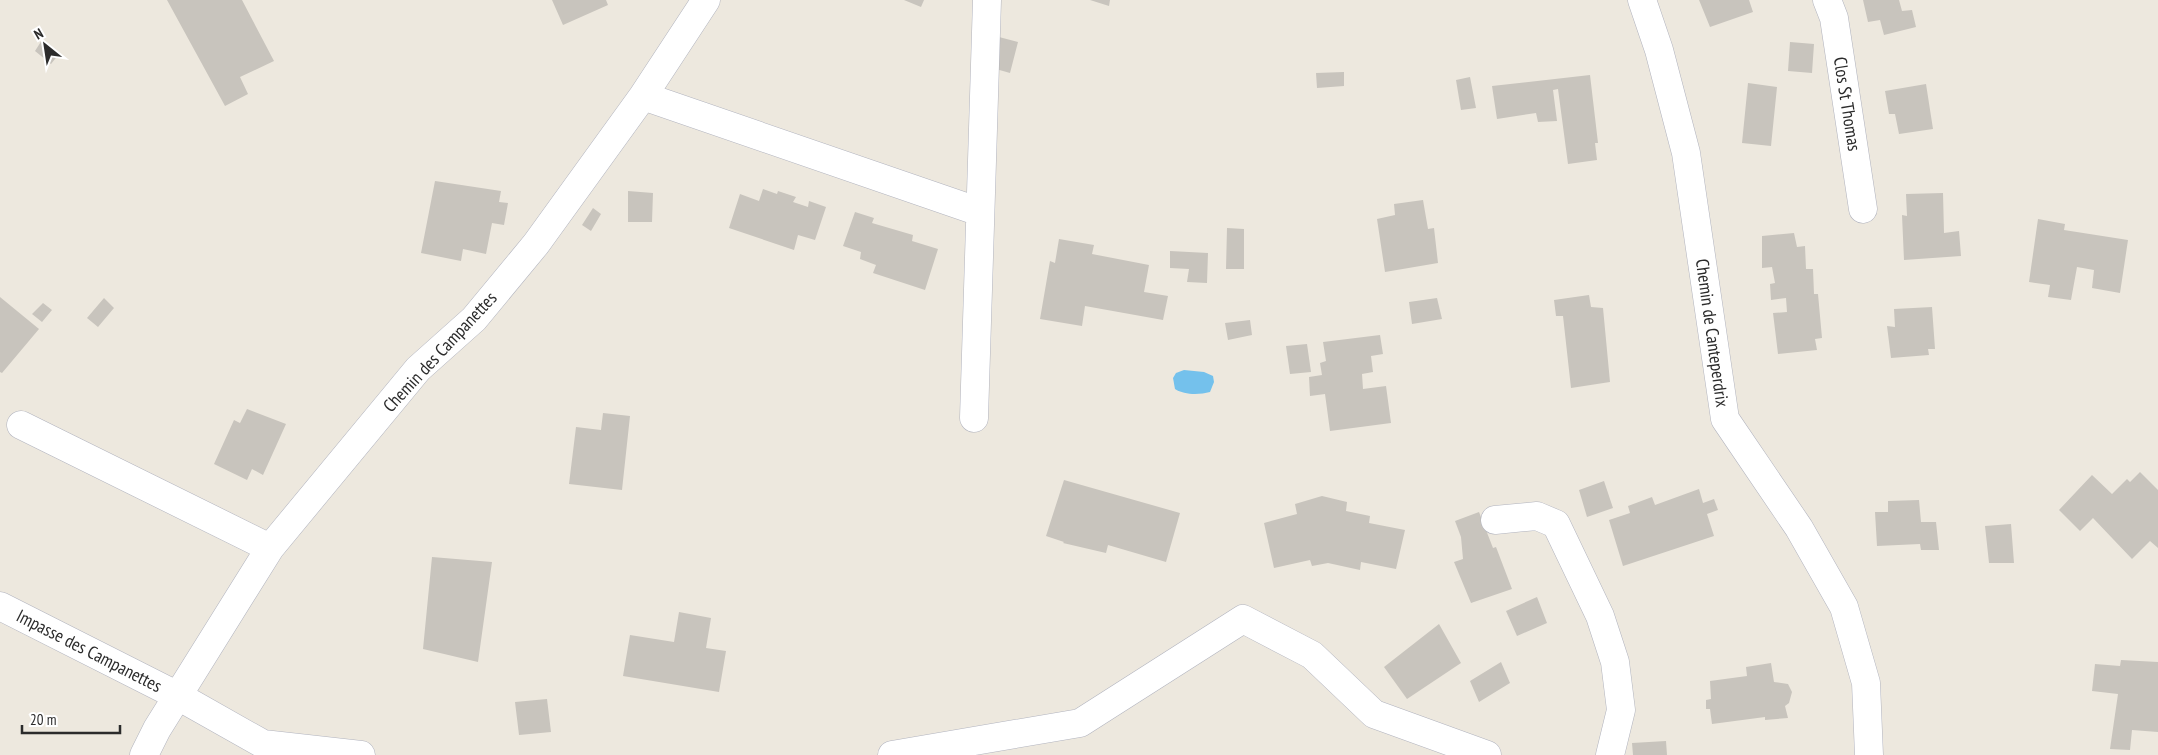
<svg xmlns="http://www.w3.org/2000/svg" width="2158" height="755" font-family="'PT Sans Narrow',sans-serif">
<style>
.water{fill:#74c1ec}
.building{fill:#c8c4bd}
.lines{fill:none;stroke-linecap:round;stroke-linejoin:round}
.minor-casing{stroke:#b1b3be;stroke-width:29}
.minor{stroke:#fff;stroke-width:28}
.labels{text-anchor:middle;stroke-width:4;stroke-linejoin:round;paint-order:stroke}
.street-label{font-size:18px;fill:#2b2b2b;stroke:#fff}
</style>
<rect width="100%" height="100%" fill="#ede8de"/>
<path class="water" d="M1184,370L1204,372L1213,376L1214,382L1210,392C1199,395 1184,395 1175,389L1173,378L1176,373Z"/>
<path class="building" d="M167,0H242L274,61L240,77L248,94L225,106Z
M552,0H606L608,5L563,25Z
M904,0H924L921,7Z
M1090,0H1110L1109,6Z
M1699,0H1749L1753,12L1710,27Z
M1863,0H1899L1902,11L1912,10L1916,27L1884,35L1880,20L1868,22Z
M999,37L1018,42L1010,73L996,69Z
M42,40L59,54L51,64L35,51Z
M1790,42L1814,44L1812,73L1788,71Z
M1344,72V86L1317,88L1316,73Z
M1590,75L1598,143H1595L1597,160L1568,164L1558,89L1553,90L1557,121L1538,122L1536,113L1497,119L1492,86Z
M1470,77L1476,108L1461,110L1456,80Z
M1748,83L1777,87L1771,146L1742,143Z
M1926,84L1933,129L1899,134L1895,114H1889L1885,91Z
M435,181L501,191L499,202L508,203L504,225L492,223L486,254L463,249L461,261L421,253Z
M763,189L777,194L778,191L796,197L793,202L808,207L809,201L826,207L815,240L798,235L794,250L729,228L740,194L759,201Z
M628,191L653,193L652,222H628Z
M1943,193L1944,233L1959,231L1961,256L1904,260L1902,215L1907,216L1906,194Z
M1423,200L1428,229L1434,228L1438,263L1385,272L1377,219L1395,215L1394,204Z
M593,208L601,214L591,231L582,225Z
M855,212L874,218L872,223L913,235L912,241L938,249L925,290L873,273L876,265L860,259L861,252L843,246Z
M2038,219L2065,224L2064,230L2128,240L2120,293L2092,288L2094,270L2077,267L2071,300L2048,297L2050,285L2029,282Z
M1227,228L1244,229V269H1226Z
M1794,233L1797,247L1805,246L1806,269H1813L1814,294H1818L1822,338L1815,339L1817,350L1778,354L1773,313L1787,312L1786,298L1771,300L1770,284L1775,283L1772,267L1762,268V236Z
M1059,239L1094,245L1092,254L1149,265L1144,292L1168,296L1163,320L1085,306L1082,326L1040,319L1050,261L1055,263Z
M1170,251L1208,253L1207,283L1187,282L1189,269L1170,268Z
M1589,295L1591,307L1603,308L1610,382L1571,388L1563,316H1556L1554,300Z
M0,297L39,329L2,373L0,372Z
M104,298L114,308L98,327L87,318Z
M1437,298L1442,319L1412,324L1409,302Z
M43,303L52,310L42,322L32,314Z
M1932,307L1935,349H1928L1929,355L1891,358L1887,326L1895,327L1894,309Z
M1250,320L1252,335L1228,340L1225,323Z
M1380,335L1383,354L1371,356L1373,372L1362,374L1363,389L1386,386L1391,423L1330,431L1325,394L1310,396L1309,377L1322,375L1320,363L1326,361L1323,342Z
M1307,344L1311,372L1290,374L1286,346Z
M247,409L286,424L263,475L252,469L247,480L214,464L234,420L240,423Z
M603,413L630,416L622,490L569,484L576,427L601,430Z
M2140,472L2158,490V548L2150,541L2132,559L2093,518L2080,531L2059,510L2092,475L2112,494L2127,479L2130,482Z
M1064,480L1180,513L1166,562L1108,545L1106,553L1063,543L1064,542L1046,536Z
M1604,481L1613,508L1587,517L1579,490Z
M1699,489L1703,503L1714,499L1718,510L1707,514L1714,536L1623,566L1609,520L1630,513L1628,506L1652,497L1655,505Z
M1322,496L1347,502L1346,511L1370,516L1369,523L1405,530L1396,569L1361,562L1360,570L1328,563L1312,566L1310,560L1274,568L1264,523L1297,514L1295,504Z
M1919,500L1921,522H1936L1939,550H1921L1920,544L1877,546L1875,512H1888V501Z
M1479,512L1493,548L1496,547L1512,589L1471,603L1454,562L1463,559L1461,537L1455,521Z
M2011,524L2014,563H1989L1985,526Z
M432,557L492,562L478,662L423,649Z
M1537,597L1547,623L1517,636L1506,611Z
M679,612L711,618L706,648L726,651L719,692L623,676L630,635L674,642Z
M1439,624L1461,663L1407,699L1384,667Z
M2121,660L2158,662V732L2132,730L2130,750L2110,749L2118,694L2092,691L2095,664L2120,666Z
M1501,662L1510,683L1479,702L1470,681Z
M1771,663L1774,682L1788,684L1792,692L1789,703L1785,706L1788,718L1765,720V717L1712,724L1710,709H1706V700L1711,699L1710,681L1747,676L1746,667Z
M547,699L551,732L519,735L515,702Z
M1666,741L1667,755H1633L1632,743Z"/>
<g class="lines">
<g class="minor-casing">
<path id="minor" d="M1642,0L1659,50L1686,153L1725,419L1799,528L1844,607L1866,683L1869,755
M1827,0L1834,18L1863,209
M643,96L980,212
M974,418L987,0
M21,425L270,548
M1495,520L1537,516L1556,524L1600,616L1615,662L1621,710L1610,755
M0,606L178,696L263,744L361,755
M144,755L157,729L270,548L418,369L474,319L536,244L643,96L706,0
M892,755L1080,723L1243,619L1312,655L1374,714L1487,755"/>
</g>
<use href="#minor" class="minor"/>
</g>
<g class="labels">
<g class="street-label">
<text transform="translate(1847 104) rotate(81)" y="6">Clos St Thomas</text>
<text transform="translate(1712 333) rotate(82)" y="6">Chemin de Canteperdrix</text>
<text transform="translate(440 352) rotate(-47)" y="6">Chemin des Campanettes</text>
<text transform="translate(89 651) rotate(27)" y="6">Impasse des Campanettes</text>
</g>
</g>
<g transform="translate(45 45) rotate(330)" stroke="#ffffff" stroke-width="4" paint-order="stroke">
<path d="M0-4L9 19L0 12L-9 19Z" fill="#2b2b2b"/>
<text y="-8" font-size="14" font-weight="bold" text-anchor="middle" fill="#2b2b2b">N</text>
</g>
<path d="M22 725v8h98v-8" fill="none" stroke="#2b2b2b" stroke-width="2.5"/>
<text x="30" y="725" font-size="15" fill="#2b2b2b" stroke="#ffffff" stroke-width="4" paint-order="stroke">20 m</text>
</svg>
